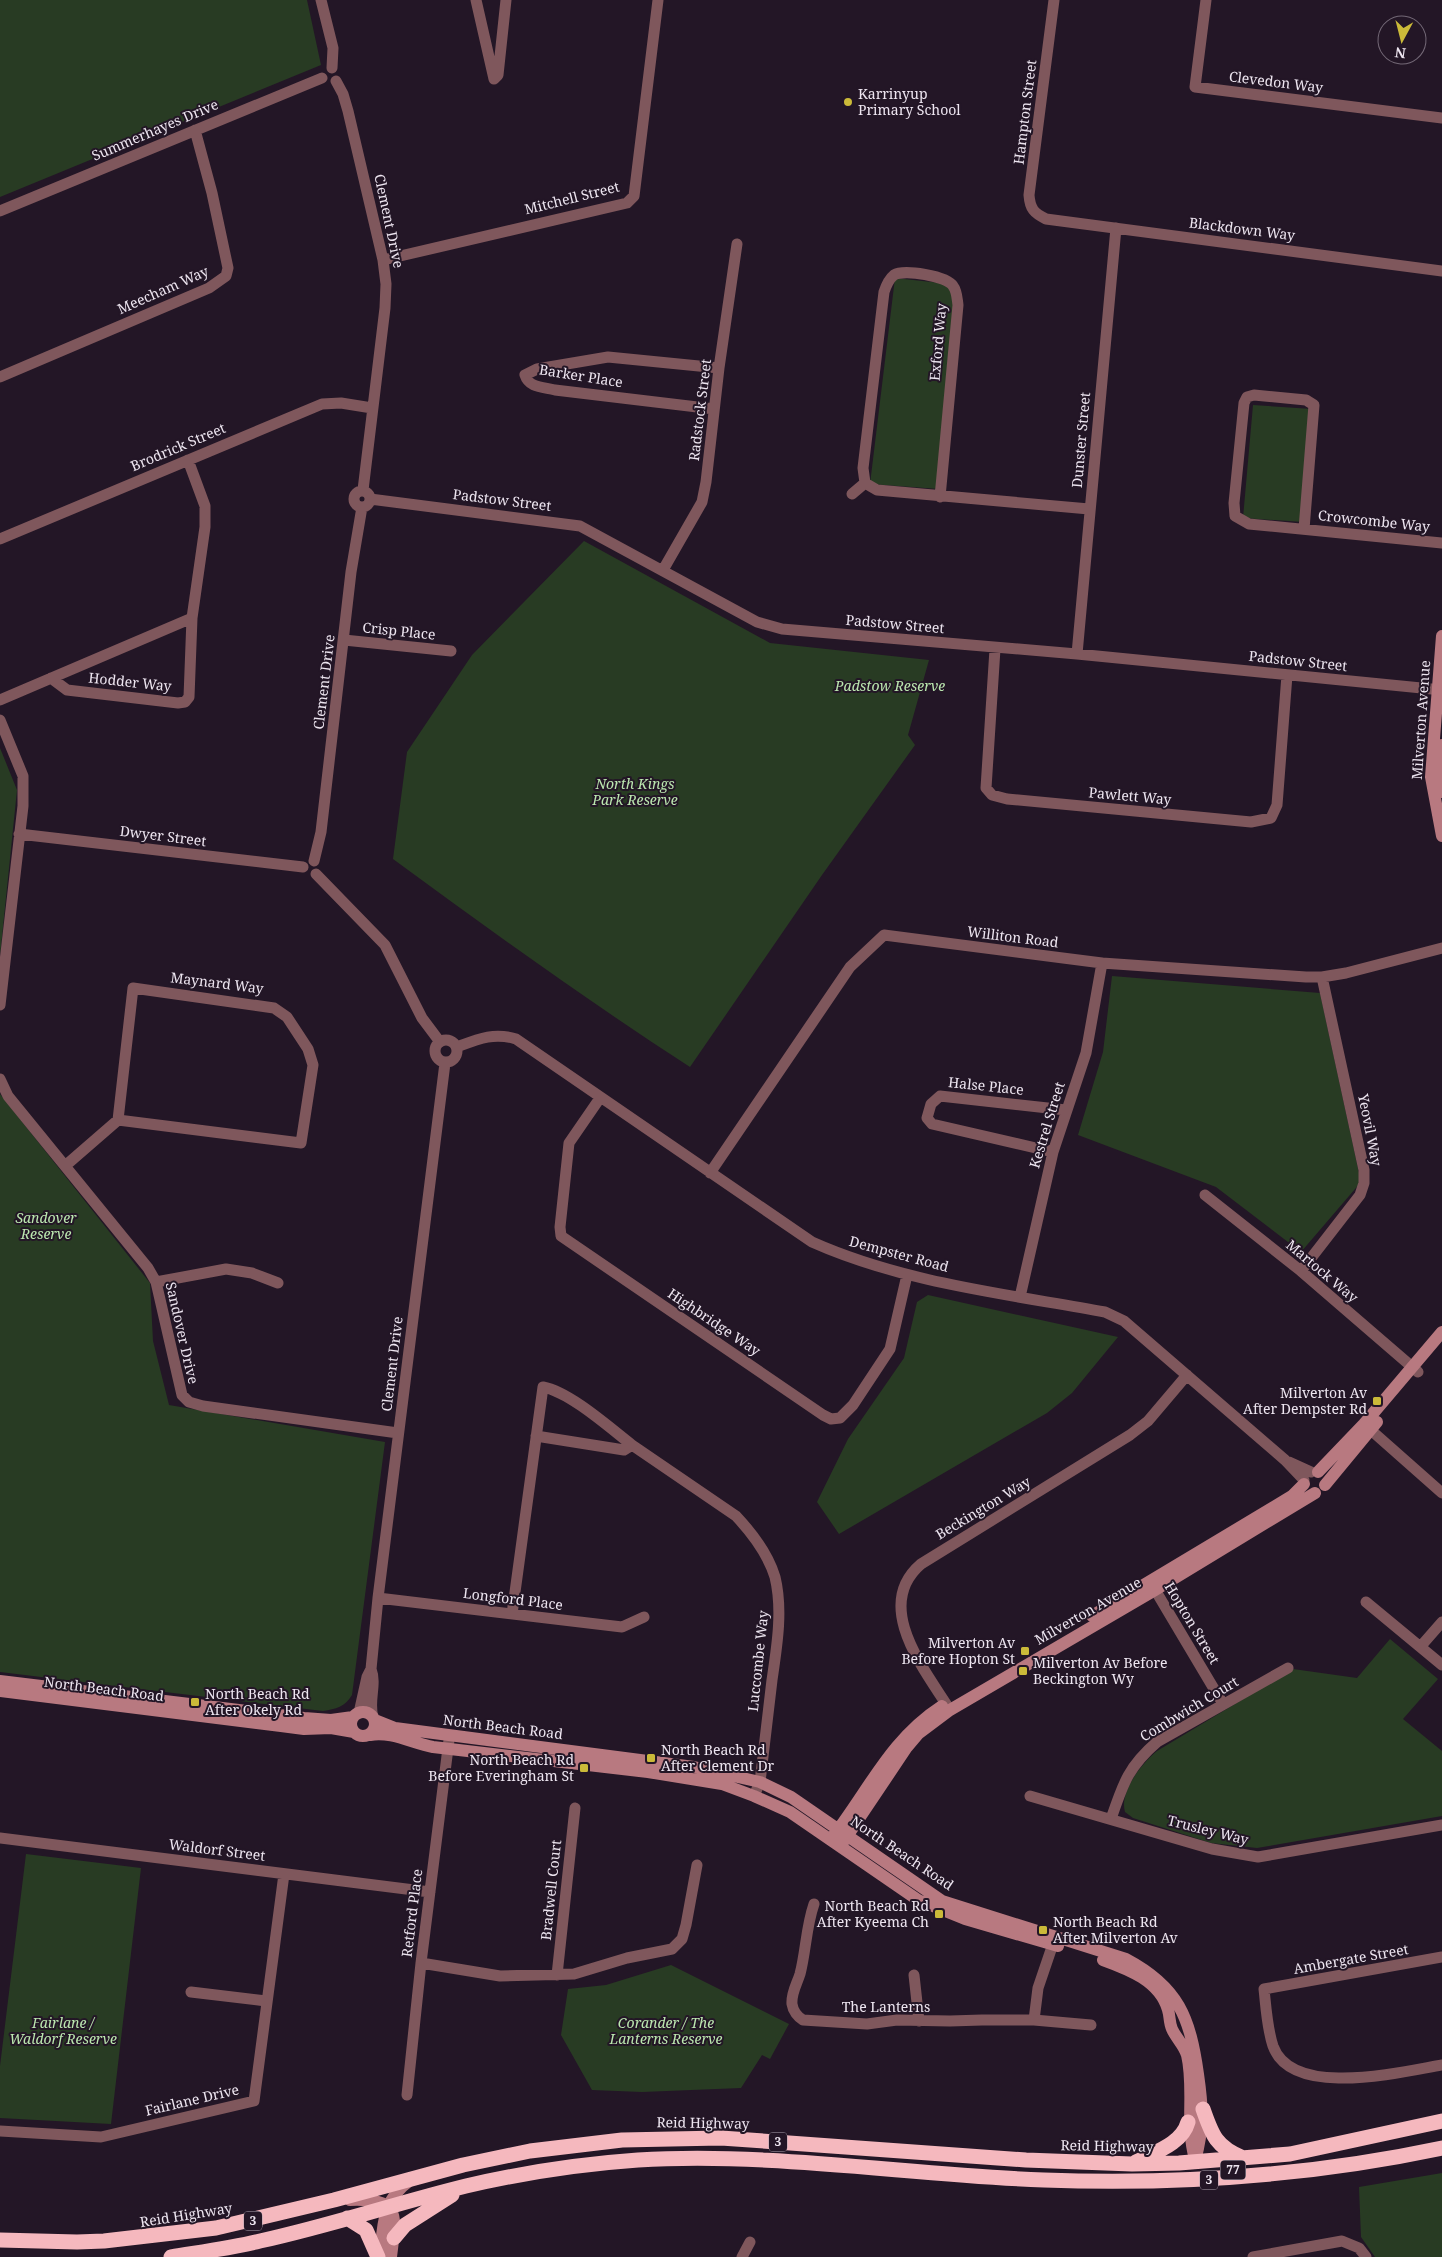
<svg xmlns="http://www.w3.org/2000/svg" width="1442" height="2257" font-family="'Noto Serif',serif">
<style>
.green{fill:#283b23}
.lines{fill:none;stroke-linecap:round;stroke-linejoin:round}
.street{stroke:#7f575c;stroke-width:11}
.secondary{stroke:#b87980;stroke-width:12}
.highway{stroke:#f5b8be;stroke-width:15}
.poi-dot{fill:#cbba39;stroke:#231626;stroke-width:2}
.labels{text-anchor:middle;stroke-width:4;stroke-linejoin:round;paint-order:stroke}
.shield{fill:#231626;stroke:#b0a7b3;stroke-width:1}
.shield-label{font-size:12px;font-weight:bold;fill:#ede5f0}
.street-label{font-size:14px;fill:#ede5f0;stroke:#231626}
.poi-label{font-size:14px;fill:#ede5f0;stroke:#231626;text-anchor:start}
.park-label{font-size:14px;font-style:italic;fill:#bbe7af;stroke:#231626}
</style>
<rect width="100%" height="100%" fill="#231626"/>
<path class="green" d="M0,0H307L321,65L0,197Z
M895,278L959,285L939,489L870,484Z
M1253,405L1312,409L1304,522L1243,518Z
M584,541L770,643L929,660L908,735L915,745L822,875L690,1067C588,1001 491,931 393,859L407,752L472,655Z
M0,748L17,790L0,956Z
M1112,976L1320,993L1361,1182L1301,1252L1216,1187L1078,1135L1103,1052Z
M0,1094L150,1283L153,1341L169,1405L385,1442L352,1695C345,1707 336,1709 323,1711L0,1672Z
M928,1295L1118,1337L1072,1393L1047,1413L839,1534L817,1502L848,1439L904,1358L917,1302Z
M1390,1639L1438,1679L1403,1719L1442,1751V1816L1257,1848L1211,1843L1133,1818L1125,1812C1119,1792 1142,1763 1157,1751L1293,1669L1357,1678Z
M26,1854L141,1868L111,2124L0,2118V2066Z
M671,1965L789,2024L770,2059L762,2055L741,2088L642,2092L592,2090L561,2035L568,1989L606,1985Z
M1442,2173V2257H1375L1361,2237L1359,2187Z"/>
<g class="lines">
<path class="street" d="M321,0L333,48L332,68
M476,0L494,79
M1054,0L1029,195C1030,209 1034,213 1046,219L1442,271
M1206,0L1195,87L1442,118
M494,79L498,75L506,0
M336,81L343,94L348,111L383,260L386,284L385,308L363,490
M0,211L322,78
M383,260L627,203L634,196L658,0
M0,377L209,288L226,276L228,268L212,193L195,130
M714,409L555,390C543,387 529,388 525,375L537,369L608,357L719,368
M354 499a8 8 0 1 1 16 0a8 8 0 1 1-16 0Z
M852,494L865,483
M940,497L958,305C957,298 957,291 953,286C947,276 904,269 894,275C889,279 886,286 884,292L863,468L865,483L877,490L1089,509
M370,499L580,526L757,622L782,629L1077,654L1442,690
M1304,529L1314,405L1306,400L1254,395L1247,397L1244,403L1234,503L1235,516L1249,524L1442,543
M0,539L322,404L341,403L372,408
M663,570L702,502L706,482L719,368L737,244
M344,640L451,651
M995,649L986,788L992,795L1007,799L1251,822L1271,818L1277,805L1287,675
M1077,654L1116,228
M51,678L67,690L178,703L185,702L189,697L192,618L205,527V506L188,460
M0,700L192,618
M0,720L23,776V806L0,1005
M19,834L303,867
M314,861L321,832L351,572L362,507
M316,874L385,945L422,1018L440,1042
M435 1051a11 11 0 1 1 22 0a11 11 0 1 1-22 0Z
M457,1047C478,1039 494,1032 516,1039L812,1242C904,1283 1007,1294 1105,1312L1124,1321L1285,1460L1304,1480
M0,1079L8,1096L148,1268L156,1282L182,1395L189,1402L203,1406L398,1433
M600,1098L569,1143L560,1227L561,1236L823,1415L831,1419L840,1418L853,1405L890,1349L907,1275
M1053,1152L932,1124L927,1118L931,1104L940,1096L1066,1110
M65,1166L118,1120L301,1143L313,1065L308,1049L287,1017L274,1008L133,988L118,1120
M710,1173L850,967L884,935L1102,963L1306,977H1322L1346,973L1442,948
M1205,1195L1301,1271L1418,1372
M1301,1271L1360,1195L1364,1183V1170L1322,977
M156,1282L226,1269L252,1273L278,1283
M1020,1297L1053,1152L1086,1053L1102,963
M1364,1424L1442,1493
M536,1436L624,1450L632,1445L736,1516C752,1533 768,1554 775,1577C783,1610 777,1646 772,1680C768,1714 764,1748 760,1782L754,1796
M1289,1462L1311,1472
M1151,1583L1223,1704
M378,1598L622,1627L644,1617
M1366,1602L1442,1665
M512,1614L543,1387C570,1392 610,1428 632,1445
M1421,1646L1442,1622
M371,1669C377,1685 368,1701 373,1717
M950,1710C925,1670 872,1606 921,1564L1130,1435L1148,1421L1187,1375
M359,1713L367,1677L371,1669L378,1598L445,1063
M1030,1796L1212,1849L1258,1857L1442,1825
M1111,1819C1123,1784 1128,1767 1157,1742L1288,1668
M0,1838L430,1892
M814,1904C806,1927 806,1951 800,1974C797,1984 791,1993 792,2004C793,2011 798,2017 803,2020L867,2024L897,2020L950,2021L982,2020H1034L1091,2025
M1442,1957L1264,1989C1266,2007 1267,2028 1273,2046C1292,2099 1401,2072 1442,2065
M421,1963L500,1976L574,1974L627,1958L672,1949L682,1939L686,1925L697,1865
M557,1975L575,1808
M914,1975L919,2021
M191,1992L266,2001
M1034,2020L1038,1988L1055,1938
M407,2095L421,1963L449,1740
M0,2131L101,2137L254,2101L284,1874
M742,2257L750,2242
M1253,2257L1342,2241L1359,2248L1366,2257"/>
<path class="secondary" d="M1442,636L1431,777L1442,836
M1442,745L1440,776L1442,792
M1318,1472L1364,1424L1442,1332
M1325,1485L1377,1422
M1092,1616L1292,1496L1304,1484
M0,1681L304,1718L331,1720L353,1717
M0,1691L281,1726L304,1729L331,1728L354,1732
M351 1724a12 12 0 1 1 24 0a12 12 0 1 1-24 0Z
M375,1720L395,1728L694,1767L760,1782L791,1797L942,1901L1126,1959C1179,1987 1190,2018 1198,2074C1203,2109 1204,2127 1195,2161
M370,1735C391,1731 412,1743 433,1747L648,1772L722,1784L754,1796L790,1812L918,1900L965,1919L1058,1946
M834,1835C870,1788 891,1739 942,1706
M844,1841L907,1747L918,1734L950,1710L1155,1590L1315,1493
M1103,1960C1128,1969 1160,1981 1168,2010C1170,2016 1169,2022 1172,2029C1176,2038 1184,2045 1187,2055C1195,2089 1185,2124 1195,2159
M350,2200C402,2198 396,2215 391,2257
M380,2257C383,2227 382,2200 409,2181"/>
<path class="highway" d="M1203,2109C1212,2135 1216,2147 1243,2158
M1136,2162C1155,2152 1182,2144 1188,2122
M347,2218L366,2230L378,2257
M394,2238L405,2225L452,2195
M0,2240L77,2242L104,2241L216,2228L334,2200L463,2165L530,2151L622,2140L721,2138L1026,2160L1132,2164L1179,2163L1290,2154L1442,2121
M171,2257C201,2252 231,2248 260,2241C329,2226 397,2203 466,2186C522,2173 580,2164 638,2160C774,2152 909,2175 1044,2180C1178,2185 1310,2176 1442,2148"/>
</g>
<g class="poi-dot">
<circle cx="848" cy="102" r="5"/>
<rect x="1372" y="1396" width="10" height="10" rx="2.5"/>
<rect x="1020" y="1646" width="10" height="10" rx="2.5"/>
<rect x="1018" y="1666" width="10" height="10" rx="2.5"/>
<rect x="190" y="1697" width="10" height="10" rx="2.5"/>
<rect x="646" y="1753" width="10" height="10" rx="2.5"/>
<rect x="579" y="1763" width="10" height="10" rx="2.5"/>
<rect x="934" y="1909" width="10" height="10" rx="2.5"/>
<rect x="1038" y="1925" width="10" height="10" rx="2.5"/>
</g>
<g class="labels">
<g class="shield">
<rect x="769" y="2132.5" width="18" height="19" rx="4"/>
<rect x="1220.5" y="2160.5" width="25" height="19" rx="4"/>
<rect x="1200" y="2170.5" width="18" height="19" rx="4"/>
<rect x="244" y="2211.5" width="18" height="19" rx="4"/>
</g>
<g class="shield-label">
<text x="778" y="2146">3</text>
<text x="1233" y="2174">77</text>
<text x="1209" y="2184">3</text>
<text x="253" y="2225">3</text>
</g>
<g class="street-label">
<text transform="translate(1276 82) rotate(7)" y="5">Clevedon Way</text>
<text transform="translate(1025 112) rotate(-83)" y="5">Hampton Street</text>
<text transform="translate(155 130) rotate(-23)" y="5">Summerhayes Drive</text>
<text transform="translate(572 198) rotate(-14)" y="5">Mitchell Street</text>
<text transform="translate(389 221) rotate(78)" y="5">Clement Drive</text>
<text transform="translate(1242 229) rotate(7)" y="5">Blackdown Way</text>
<text transform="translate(163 290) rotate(-24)" y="5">Meecham Way</text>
<text transform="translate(938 342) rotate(-85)" y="5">Exford Way</text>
<text transform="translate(581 376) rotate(9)" y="5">Barker Place</text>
<text transform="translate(700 410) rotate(-83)" y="5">Radstock Street</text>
<text transform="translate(1081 440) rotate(-85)" y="5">Dunster Street</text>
<text transform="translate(178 447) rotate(-23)" y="5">Brodrick Street</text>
<text transform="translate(502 500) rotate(7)" y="5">Padstow Street</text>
<text transform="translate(1374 521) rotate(6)" y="5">Crowcombe Way</text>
<text transform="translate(895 624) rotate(5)" y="5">Padstow Street</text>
<text transform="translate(399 631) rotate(6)" y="5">Crisp Place</text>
<text transform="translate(1298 661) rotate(6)" y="5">Padstow Street</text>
<text transform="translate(130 682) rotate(6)" y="5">Hodder Way</text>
<text transform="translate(324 682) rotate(-83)" y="5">Clement Drive</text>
<text transform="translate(1421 720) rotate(-86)" y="5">Milverton Avenue</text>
<text transform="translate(1130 796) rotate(5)" y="5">Pawlett Way</text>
<text transform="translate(163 836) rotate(7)" y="5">Dwyer Street</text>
<text transform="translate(1013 937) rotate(7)" y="5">Williton Road</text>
<text transform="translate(217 983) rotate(7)" y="5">Maynard Way</text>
<text transform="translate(986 1086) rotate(6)" y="5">Halse Place</text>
<text transform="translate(1047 1125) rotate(-73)" y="5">Kestrel Street</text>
<text transform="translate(1370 1130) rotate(79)" y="5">Yeovil Way</text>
<text transform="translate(899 1254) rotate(15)" y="5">Dempster Road</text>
<text transform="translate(1322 1271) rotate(40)" y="5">Martock Way</text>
<text transform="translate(714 1322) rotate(34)" y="5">Highbridge Way</text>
<text transform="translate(182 1333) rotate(77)" y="5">Sandover Drive</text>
<text transform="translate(392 1364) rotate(-83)" y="5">Clement Drive</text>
<text transform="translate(983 1508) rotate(-31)" y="5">Beckington Way</text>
<text transform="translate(513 1599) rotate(7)" y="5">Longford Place</text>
<text transform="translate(1088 1611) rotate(-30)" y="5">Milverton Avenue</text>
<text transform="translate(1192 1623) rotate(59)" y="5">Hopton Street</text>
<text transform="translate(758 1661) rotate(-84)" y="5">Luccombe Way</text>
<text transform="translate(104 1689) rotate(7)" y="5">North Beach Road</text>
<text transform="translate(1189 1709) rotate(-31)" y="5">Combwich Court</text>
<text transform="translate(503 1727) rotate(7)" y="5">North Beach Road</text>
<text transform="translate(1208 1830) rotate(14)" y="5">Trusley Way</text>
<text transform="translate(217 1850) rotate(7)" y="5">Waldorf Street</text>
<text transform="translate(902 1853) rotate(34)" y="5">North Beach Road</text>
<text transform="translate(551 1890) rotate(-84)" y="5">Bradwell Court</text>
<text transform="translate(412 1913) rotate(-83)" y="5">Retford Place</text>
<text transform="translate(1351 1959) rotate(-10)" y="5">Ambergate Street</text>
<text x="886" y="2012">The Lanterns</text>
<text transform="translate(192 2100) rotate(-13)" y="5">Fairlane Drive</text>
<text transform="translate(703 2123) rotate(1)" y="5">Reid Highway</text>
<text transform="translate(1107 2146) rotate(1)" y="5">Reid Highway</text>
<text transform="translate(186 2215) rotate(-9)" y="5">Reid Highway</text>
</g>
<g class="poi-label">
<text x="858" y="99">Karrinyup<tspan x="858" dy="16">Primary School</tspan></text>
<text x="1367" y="1398" text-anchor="end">Milverton Av<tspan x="1367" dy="16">After Dempster Rd</tspan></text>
<text x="1015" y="1648" text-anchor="end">Milverton Av<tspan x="1015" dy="16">Before Hopton St</tspan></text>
<text x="1033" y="1668">Milverton Av Before<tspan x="1033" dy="16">Beckington Wy</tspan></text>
<text x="205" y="1699">North Beach Rd<tspan x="205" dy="16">After Okely Rd</tspan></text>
<text x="661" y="1755">North Beach Rd<tspan x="661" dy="16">After Clement Dr</tspan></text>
<text x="574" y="1765" text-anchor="end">North Beach Rd<tspan x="574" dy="16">Before Everingham St</tspan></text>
<text x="929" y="1911" text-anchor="end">North Beach Rd<tspan x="929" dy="16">After Kyeema Ch</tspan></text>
<text x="1053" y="1927">North Beach Rd<tspan x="1053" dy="16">After Milverton Av</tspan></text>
</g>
<g class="park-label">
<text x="890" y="691">Padstow Reserve</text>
<text x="635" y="789">North Kings<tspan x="635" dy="16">Park Reserve</tspan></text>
<text x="46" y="1223">Sandover<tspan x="46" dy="16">Reserve</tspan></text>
<text x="63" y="2028">Fairlane /<tspan x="63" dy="16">Waldorf Reserve</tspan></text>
<text x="666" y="2028">Corander / The<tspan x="666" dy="16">Lanterns Reserve</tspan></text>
</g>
</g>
<g transform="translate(1402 40) rotate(187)"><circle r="24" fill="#231626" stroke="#746977"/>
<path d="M0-4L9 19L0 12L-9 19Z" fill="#cbba39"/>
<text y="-8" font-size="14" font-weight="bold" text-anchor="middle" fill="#ede5f0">N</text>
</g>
</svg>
